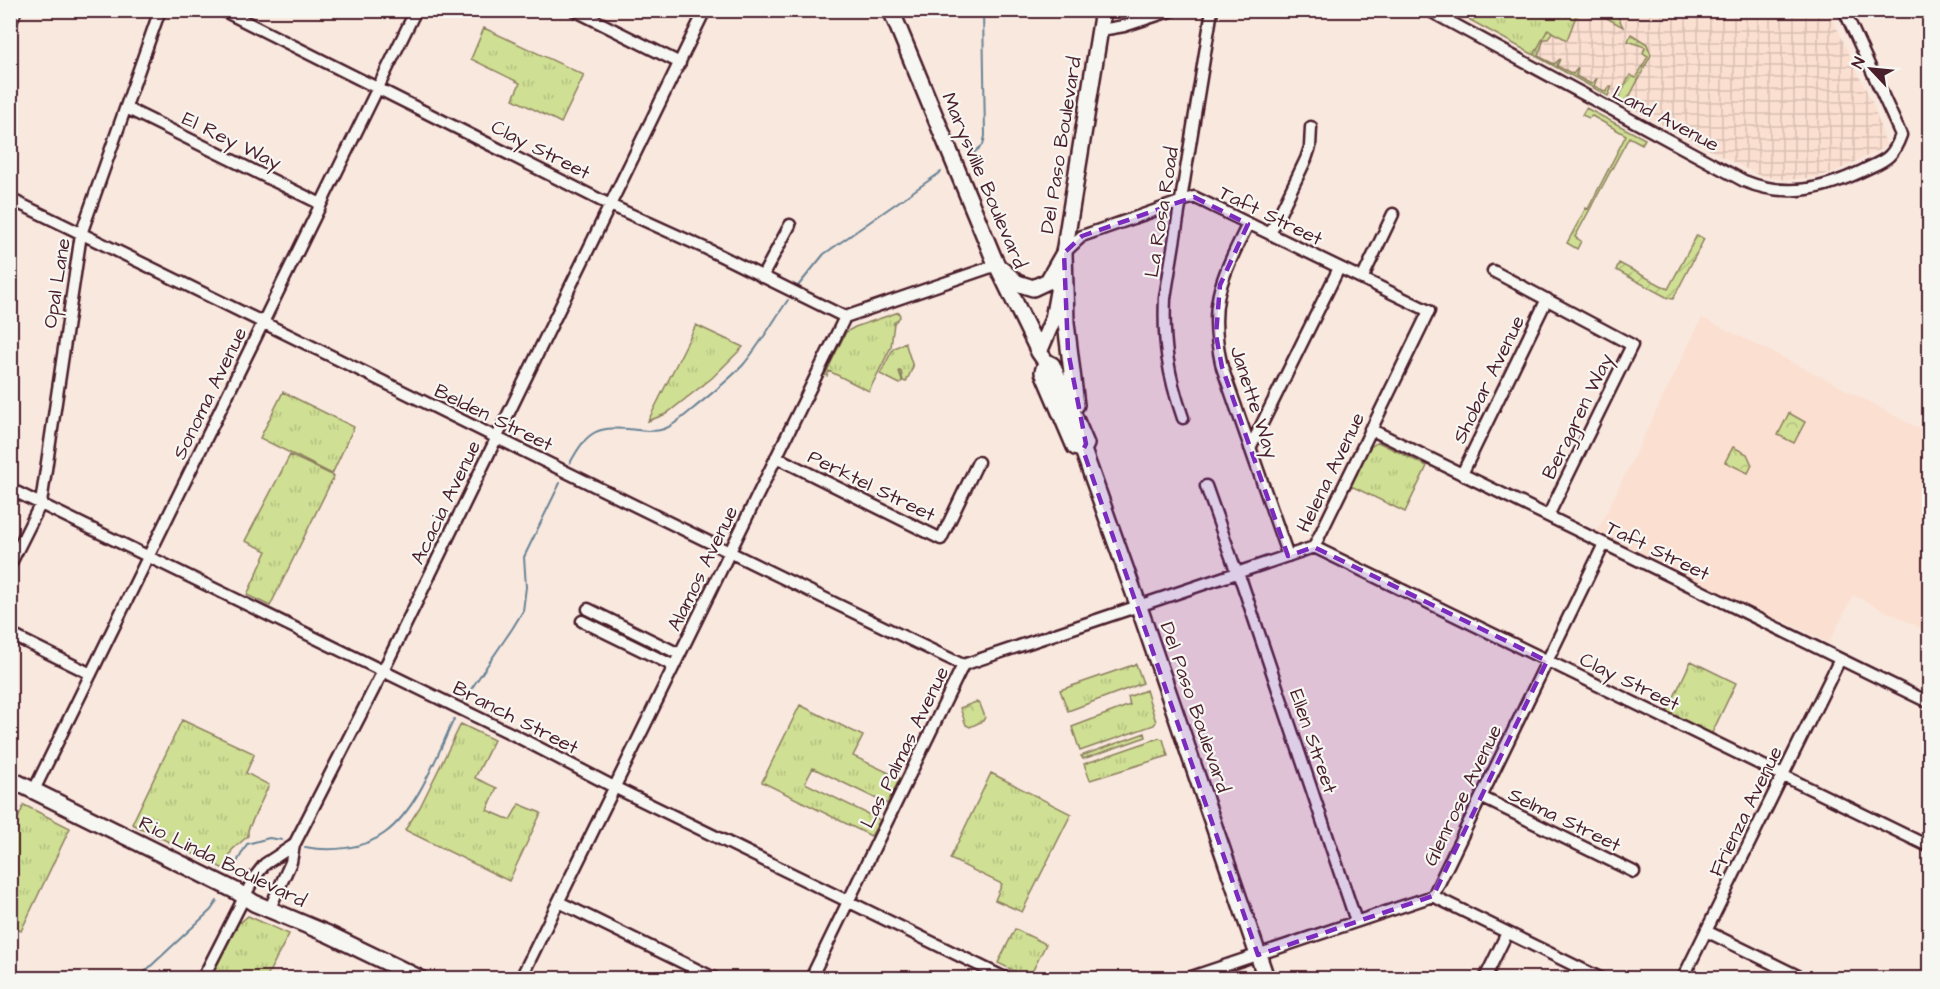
<svg xmlns="http://www.w3.org/2000/svg" width="1940" height="989" font-family="'Architects Daughter',sans-serif">
<style>
.built{fill:#fbdfd0}
.industrial{fill:url(#industrial-grid)}
.grass{fill:url(#grass-tufts);stroke:#8c7f5f;stroke-width:1.5}
.forest{fill:url(#forest-crowns);stroke:#8c7f5f;stroke-width:1.5}
.garden{fill:url(#garden-furrows);stroke:#8c7f5f;stroke-width:1.5}
.lines{fill:none;stroke-linecap:round;stroke-linejoin:round}
.stream{stroke:#688395;stroke-width:2}
.minor-casing{stroke:#4a1f2b;stroke-width:15}
.tertiary-casing{stroke:#4a1f2b;stroke-width:18}
.secondary-casing{stroke:#4a1f2b;stroke-width:20}
.minor{stroke:#f6f6f2;stroke-width:10}
.tertiary{stroke:#f6f6f2;stroke-width:14}
.secondary{stroke:#f6f6f2;stroke-width:15}
.marked{fill:#7b2cbf;fill-opacity:0.2;stroke:#7b2cbf;stroke-width:4.5;stroke-dasharray:12 8;stroke-linejoin:round}
.labels{text-anchor:middle;stroke-width:4.5;stroke-linejoin:round;paint-order:stroke}
.street-label{font-size:20px;fill:#4a1f2b;stroke:#f6f6f2}
</style>
<defs>
<pattern id="industrial-grid" width="8" height="8" patternUnits="userSpaceOnUse" patternTransform="scale(1.5)"><rect width="8" height="8" fill="#fbdfd0"/><path d="M0 4h8M4 0v8" fill="none" stroke="#d9bfb3"/></pattern>
<pattern id="grass-tufts" width="24" height="20" patternUnits="userSpaceOnUse" patternTransform="scale(1.5)"><rect width="24" height="20" fill="#cfdf93"/><path d="M3 7l-1-3M5 7V3M7 7l1-3M15 17l-1-3M17 17v-4M19 17l1-3" fill="none" stroke="#b3bf7f"/></pattern>
<pattern id="forest-crowns" width="20" height="18" patternUnits="userSpaceOnUse" patternTransform="scale(1.5)"><rect width="20" height="18" fill="#cfdf93"/><path d="M2 6a3 3 0 1 1 6 0M12 15a3 3 0 1 1 6 0" fill="none" stroke="#b3bf7f"/></pattern>
<pattern id="garden-furrows" width="10" height="10" patternUnits="userSpaceOnUse" patternTransform="scale(1.5)"><rect width="10" height="10" fill="#cfdf93"/><path d="M-1 1l2-2M0 10L10 0M9 11l2-2" fill="none" stroke="#b3bf7f"/></pattern>
</defs>
<rect width="100%" height="100%" fill="#f9e8de"/>
<filter id="ink" filterUnits="userSpaceOnUse"><feTurbulence type="fractalNoise" baseFrequency=".0167" numOctaves="2"/><feDisplacementMap in="SourceGraphic" scale="12" xChannelSelector="R" yChannelSelector="G"/><feConvolveMatrix kernelMatrix="1 2 1 2 8 2 1 2 1" color-interpolation-filters="sRGB"/></filter>
<g filter="url(#ink)">
<path class="built" d="M1702,318L1822,377L1929,434L1930,621L1925,630L1853,595L1829,643L1782,620L1773,618L1597,532Z"/>
<path class="industrial" d="M1451,11H1829L1874,107L1886,145L1880,150L1836,171L1818,177L1787,180L1760,176L1685,137Z"/>
<path class="grass" d="M1475,11H1578L1567,40L1548,30L1534,55L1470,20Z
M1594,11H1615L1623,27Z
M484,28L584,75L561,123L513,99L520,83L471,59Z
M1586,108L1645,139L1642,144L1629,137L1575,237L1581,241L1577,249L1567,243L1586,208L1588,209L1626,135L1592,116L1589,118L1582,115Z
M899,312L900,317L894,323L891,347L869,391L829,371L827,376L825,375L846,332L855,327Z
M696,325L743,347L712,378L666,414L648,421Z
M905,342L913,367L906,382L903,381L901,371H899L902,381L900,384L880,374L893,349Z
M283,392L354,427L332,474L260,438Z
M1378,442L1427,466L1405,512L1351,486L1366,450Z
M290,455L334,476L270,606L247,595L267,551L245,541Z
M1691,661L1736,683L1711,735L1666,714Z
M1136,664L1143,683L1068,711L1060,690Z
M1146,690L1156,722L1154,725L1080,751L1072,727L1130,705L1128,697Z
M800,705L863,736L853,756L900,778L887,804L813,768L805,783L880,820L871,836L762,782Z
M182,720L253,753L254,755L246,773L269,785L248,830V836L232,850L224,869L132,824Z
M461,724L494,740L475,778L497,788L487,810L510,820L519,804L541,813L509,881L405,830L420,807Z
M1145,733L1146,737L1083,759L1081,756Z
M1159,738L1163,739L1168,756L1090,780L1084,764Z
M991,773L1071,814L1022,912L995,900L1002,884L950,859Z
M24,805L70,828L21,931L11,926V834Z
M248,916L289,934L266,978H208L239,921L241,922Z
M1015,929L1046,944L1029,978L998,963Z"/>
<path class="forest" d="M1789,413L1805,422L1794,443L1778,435Z
M1733,447L1747,454L1752,465L1748,473L1725,462Z
M976,702L980,704L985,717L983,721L970,727L966,725L960,708Z"/>
<path class="garden" d="M1548,29L1552,32L1548,39H1544L1538,56L1554,64L1560,59L1557,66L1573,74L1578,68L1576,76L1591,84L1597,78L1594,86L1606,92L1610,86H1612L1608,96L1534,55Z
M1631,34L1647,44L1651,55L1625,105L1617,101L1630,75L1636,78L1648,56L1643,53L1645,47L1628,41Z
M1697,235L1704,239L1673,299L1668,298L1616,270L1619,263L1668,289Z"/>
<g class="lines">
<path class="stream" d="M970,156L983,145L985,136L983,10
M798,286L824,254L941,172
M570,463C589,428 598,426 637,430C645,431 656,432 664,429C675,425 685,415 694,408C711,394 728,381 743,365C760,345 773,321 788,300
M463,701L512,629L523,611L526,587L524,557L560,483
M305,847C330,852 364,849 385,833C418,809 437,755 454,719
M232,871L247,844L269,838L282,840
M138,978L211,910L217,901"/>
<g class="minor-casing">
<path id="minor" d="M222,10L610,205L707,249L845,317
M574,10L680,63
M1428,10L1744,181C1786,198 1822,190 1862,171C1884,160 1892,160 1901,135L1844,10
M1101,30L1124,26L1173,10
M126,108L321,204
M10,199C329,353 644,513 963,665
M1248,224C1221,279 1207,304 1222,367L1288,556
M1270,234L1306,159L1310,147L1311,127
M1493,271L1632,345L1548,516
M762,277L790,225
M1362,279L1393,214
M1183,418C1168,375 1163,343 1165,298L1212,10
M1370,429L1930,703
M1250,448L1339,268
M776,457L941,539L978,462
M1462,474L1547,299
M1206,486L1235,568L1242,583L1356,921
M10,489L516,736L614,787L1005,978
M1314,547L1930,847
M10,565L41,503L81,234L160,10
M588,609L679,654
M582,621L674,666
M10,634L91,674
M34,790L416,10
M1481,797L1634,872
M1433,896L1600,978
M559,902L714,978
M269,910L291,862L294,845L383,671L705,10
M1706,931L1800,977
M203,978L254,878L265,864L294,845
M521,978L845,317L997,265
M811,978L963,665L1314,547L1429,311L1194,197L1082,236L1064,253
M1188,978L1433,896L1604,544
M1485,978L1507,933
M1683,978L1840,659"/>
</g>
<g class="tertiary-casing">
<path id="tertiary" d="M10,21L14,10"/>
</g>
<g class="secondary-casing">
<path id="secondary" d="M891,10L994,259L1039,352L1046,362L1052,365L1086,444L1083,450
M1001,269L1017,283L1033,288L1048,281L1064,253
M1039,352L1053,319L1059,286
M1046,362L1043,372L1075,447L1083,450
M1076,405L1066,323L1064,253L1103,10
M1083,450L1139,607L1266,978
M10,779L236,891L254,903L328,934L419,978"/>
</g>
<use href="#minor" class="minor"/>
<use href="#tertiary" class="tertiary"/>
<use href="#secondary" class="secondary"/>
</g>
</g>
<path class="marked" d="M1194,197L1248,224L1220,285L1216,335L1222,367L1288,556L1314,547L1547,661L1433,896L1258,955L1083,450L1086,444L1068,351L1064,253L1082,236Z"/>
<g class="labels">
<g class="street-label">
<text transform="translate(1666 118) rotate(28)" y="7">Land Avenue</text>
<text transform="translate(232 140) rotate(26)" y="7">El Rey Way</text>
<text transform="translate(1060 145) rotate(-81)" y="7">Del Paso Boulevard</text>
<text transform="translate(541 149) rotate(27)" y="7">Clay Street</text>
<text transform="translate(985 180) rotate(67)" y="7">Marysville Boulevard</text>
<text transform="translate(1161 212) rotate(-81)" y="7">La Rosa Road</text>
<text transform="translate(1271 215) rotate(26)" y="7">Taft Street</text>
<text transform="translate(56 283) rotate(-81)" y="7">Opal Lane</text>
<text transform="translate(1488 379) rotate(-64)" y="7">Shobar Avenue</text>
<text transform="translate(209 393) rotate(-64)" y="7">Sonoma Avenue</text>
<text transform="translate(1255 402) rotate(72)" y="7">Janette Way</text>
<text transform="translate(1577 416) rotate(-64)" y="7">Berggren Way</text>
<text transform="translate(494 417) rotate(26)" y="7">Belden Street</text>
<text transform="translate(1330 472) rotate(-64)" y="7">Helena Avenue</text>
<text transform="translate(872 485) rotate(26)" y="7">Perktel Street</text>
<text transform="translate(445 502) rotate(-64)" y="7">Acacia Avenue</text>
<text transform="translate(1658 550) rotate(26)" y="7">Taft Street</text>
<text transform="translate(702 568) rotate(-64)" y="7">Alamos Avenue</text>
<text transform="translate(1630 681) rotate(26)" y="7">Clay Street</text>
<text transform="translate(1196 707) rotate(71)" y="7">Del Paso Boulevard</text>
<text transform="translate(516 717) rotate(27)" y="7">Branch Street</text>
<text transform="translate(1314 741) rotate(71)" y="7">Ellen Street</text>
<text transform="translate(904 747) rotate(-64)" y="7">Las Palmas Avenue</text>
<text transform="translate(1462 795) rotate(-64)" y="7">Glenrose Avenue</text>
<text transform="translate(1745 811) rotate(-64)" y="7">Frienza Avenue</text>
<text transform="translate(1565 819) rotate(26)" y="7">Selma Street</text>
<text transform="translate(223 861) rotate(26)" y="7">Rio Linda Boulevard</text>
</g>
</g>
<rect width="1940" height="989" fill="none" stroke="#f6f6f2" stroke-width="36"/>
<rect x="18" y="18" width="1904" height="953" fill="none" stroke="#4a1f2b" stroke-width="2" filter="url(#ink)"/>
<g transform="translate(1871 69) rotate(296)" stroke="#f6f6f2" stroke-width="4.5" paint-order="stroke">
<path d="M0-4.5L10 22L0 15L-10 22Z" fill="#4a1f2b"/>
<text y="-9" font-size="16" font-weight="bold" text-anchor="middle" fill="#4a1f2b">N</text>
</g>
</svg>
